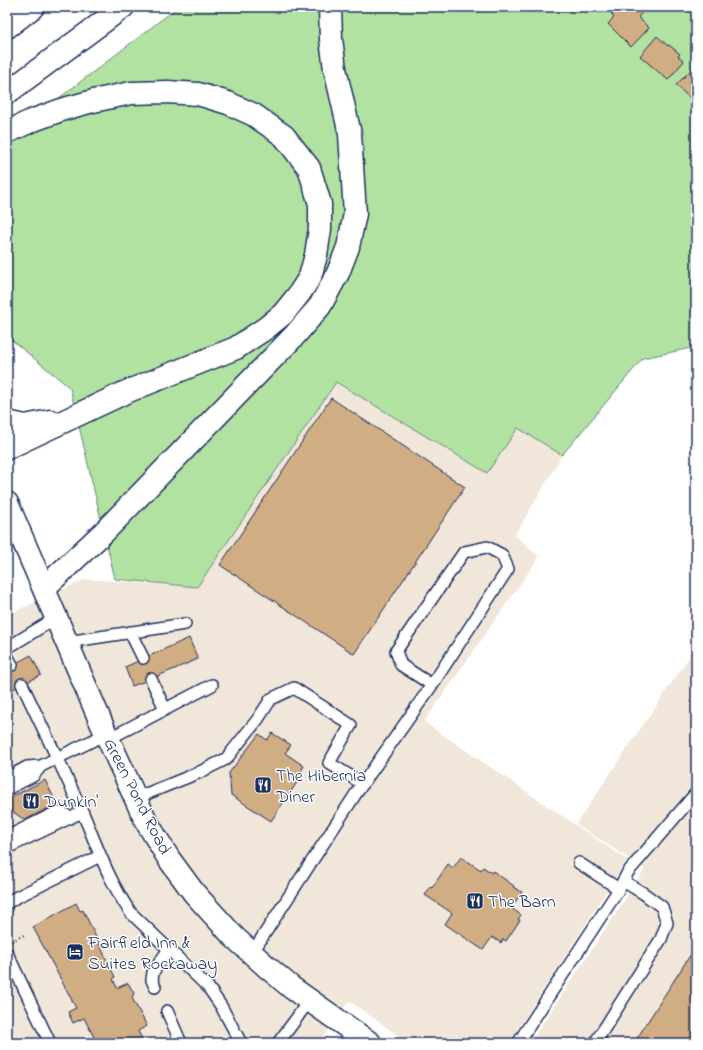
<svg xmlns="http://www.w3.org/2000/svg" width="703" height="1050" font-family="'Indie Flower',sans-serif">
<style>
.built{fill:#f1e6da}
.green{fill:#b2e2a2;stroke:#668880}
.building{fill:#d1ad83;stroke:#1b2f5e}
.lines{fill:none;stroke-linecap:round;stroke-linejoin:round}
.lane-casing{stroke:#1b2f5e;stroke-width:14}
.primary-casing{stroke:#1b2f5e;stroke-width:25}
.highway-casing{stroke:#1b2f5e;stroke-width:25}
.path{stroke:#1b2f5e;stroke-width:2.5;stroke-dasharray:1 3;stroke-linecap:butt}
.lane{stroke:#fff;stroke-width:11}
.primary{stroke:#fff;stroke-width:22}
.highway{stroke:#fff;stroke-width:22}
.labels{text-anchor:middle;stroke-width:3;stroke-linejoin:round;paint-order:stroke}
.poi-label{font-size:18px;fill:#1b2f5e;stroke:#fff;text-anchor:start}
.street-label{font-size:18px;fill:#1b2f5e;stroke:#fff}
</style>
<rect width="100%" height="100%" fill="#fff"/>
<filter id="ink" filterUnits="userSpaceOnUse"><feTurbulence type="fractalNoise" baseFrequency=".025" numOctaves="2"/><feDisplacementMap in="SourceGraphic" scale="8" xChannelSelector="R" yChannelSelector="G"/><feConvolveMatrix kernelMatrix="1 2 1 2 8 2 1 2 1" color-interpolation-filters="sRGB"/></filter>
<g filter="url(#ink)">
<path class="built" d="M336,382L487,472L518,427L562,455L515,535L539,557L424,722L627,860L509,1043H409L349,1001L319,1043H18L7,1022V615L86,579L197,587Z
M696,647V1043H530L645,869L576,824Z"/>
<path class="green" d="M178,7H696V347L643,358L562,455L518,428L487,473L336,382L197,587L115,579L70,388L7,336V138Z"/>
<path class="building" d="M617,7H647L638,17L649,28L631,47L608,24L614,17L611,14Z
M657,36L668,46L669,45L680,54L678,56L684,61L668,80L640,56Z
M692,69L696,73V104L676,85Z
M331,398L465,487L354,654L220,565Z
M189,638L198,659L151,679L132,686L125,667Z
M31,655L41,675L7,692V668Z
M272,733L291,745L285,753L304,766L300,773L302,775L271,821L231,795L229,773L259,734L267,740Z
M45,780L57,804L25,820L7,808V799Z
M461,857L481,870L483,867L492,873L493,871L514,886L513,887L522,892L511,908L521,915L518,919L520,920L506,941L503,939L501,943L492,937L483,950L445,924L452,913L425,895L430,887L432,888L448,864L453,868Z
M76,903L80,911L83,910L115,977L113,979L117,988L128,983L134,993L132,998L147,1026L138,1031L144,1043H97L84,1018L73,1023L68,1012L76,1008L33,927Z
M696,946V1043H634Z"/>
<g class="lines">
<g class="lane-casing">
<path id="lane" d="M130,632L143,658
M67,642L185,624
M7,648L56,618
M7,656L12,665
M151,679L165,709
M22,684C42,727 63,769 82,811C97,846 109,882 131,913L208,987L221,1006L241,1043
M108,739L212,685
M7,778L27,767L41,766L106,734
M7,789L33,776L41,766
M136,798L198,773L226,759L258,719L271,699L294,688L351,725L329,763L363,784
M7,836L11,835L55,813H63L70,818
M7,847L11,846L82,812
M579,863L619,889
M7,903L15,898L100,856
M7,953L50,1043
M252,953L357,792L432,685L508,569L502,555L487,547L464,552L396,651L401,665L432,685
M155,987L152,980L153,972L169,949
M167,1011L181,1043
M278,1043L296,1019L309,1000
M518,1043L619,889L628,872L696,793
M595,1043L661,939L667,923L662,907L643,893L623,881"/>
</g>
<g class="primary-casing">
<path id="primary" d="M7,503L106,734L146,821L169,859L194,893L234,937L267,967L292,988L370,1043"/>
</g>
<g class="highway-casing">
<path id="highway" d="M7,27L33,7
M7,93L123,7
M7,132L31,121L64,109L93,101L131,93L167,92L198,94L228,103L254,115L284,136L309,168L320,204V229L316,255L310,277L299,294L283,314L266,328L236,348L126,392L7,448
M7,422L25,426L50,421
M44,588L104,532L295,335L320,306L338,273L348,247L355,214L350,134L335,69L331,39L330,7"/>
</g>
<path class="path" d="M7,755L14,757
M12,941L26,934"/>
<use href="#lane" class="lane"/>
<use href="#primary" class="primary"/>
<use href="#highway" class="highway"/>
</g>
</g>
<defs>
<g id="restaurant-square" transform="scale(0.9)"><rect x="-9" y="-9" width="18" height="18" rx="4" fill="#1b2f5e" stroke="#fff"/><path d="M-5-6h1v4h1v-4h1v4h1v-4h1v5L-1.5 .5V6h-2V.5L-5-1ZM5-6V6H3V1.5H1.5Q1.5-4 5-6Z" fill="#fff"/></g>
<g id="hotel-square" transform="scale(0.9)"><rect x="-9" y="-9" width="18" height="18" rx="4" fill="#1b2f5e" stroke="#fff"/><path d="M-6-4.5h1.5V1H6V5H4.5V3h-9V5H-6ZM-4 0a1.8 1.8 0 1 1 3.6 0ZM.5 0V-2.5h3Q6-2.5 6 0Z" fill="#fff"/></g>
</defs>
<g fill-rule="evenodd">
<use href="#restaurant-square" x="263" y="785"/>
<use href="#restaurant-square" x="31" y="801"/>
<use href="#restaurant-square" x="475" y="901"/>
<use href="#hotel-square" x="75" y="952"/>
</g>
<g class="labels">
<g class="poi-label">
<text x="276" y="781">The Hibernia<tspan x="276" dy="21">Diner</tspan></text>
<text x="44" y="807">Dunkin'</text>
<text x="488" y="907">The Barn</text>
<text x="88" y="948">Fairfield Inn &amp;<tspan x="88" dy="21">Suites Rockaway</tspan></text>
</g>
<g class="street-label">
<text transform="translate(138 796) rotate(63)" y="6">Green Pond Road</text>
</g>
</g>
<rect width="703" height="1050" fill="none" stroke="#fff" stroke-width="24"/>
<rect x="12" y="12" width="679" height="1026" fill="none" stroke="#1b2f5e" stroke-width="1.5" filter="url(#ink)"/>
</svg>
